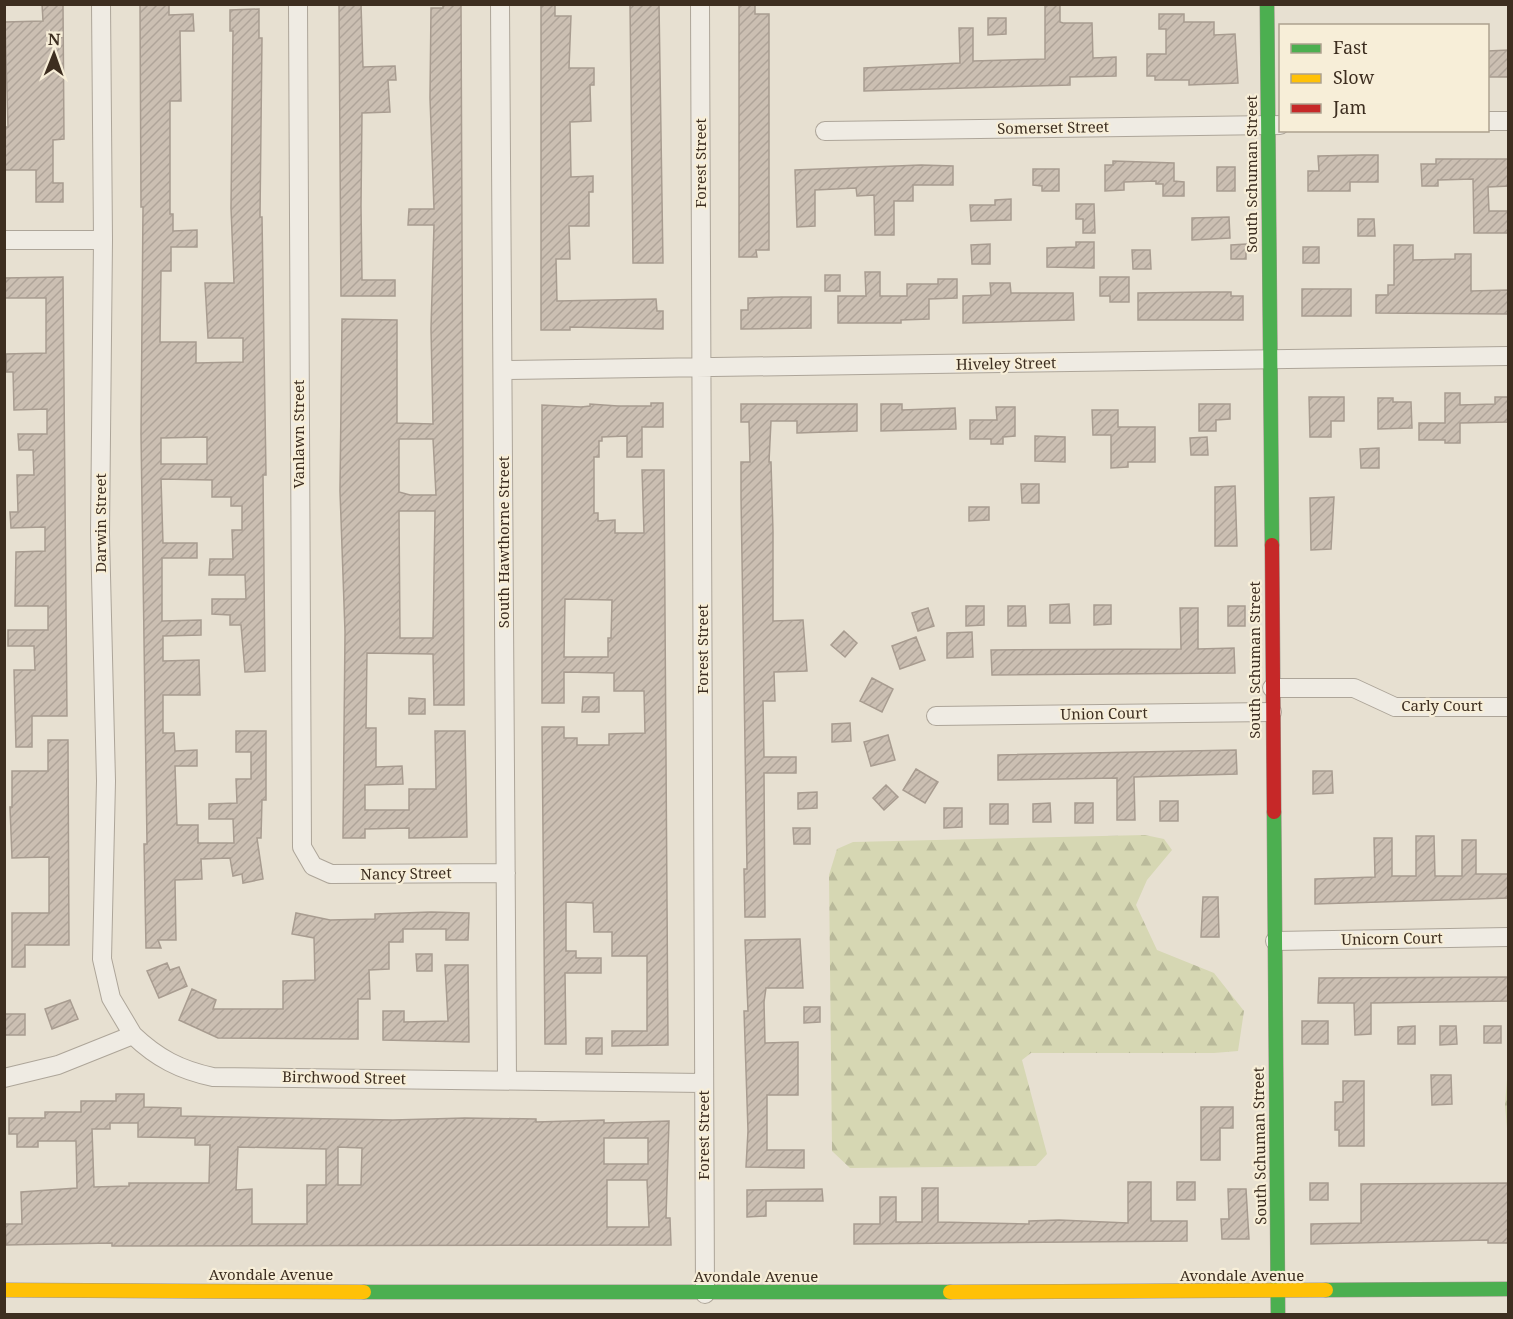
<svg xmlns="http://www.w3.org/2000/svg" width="1513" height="1319" font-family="'Noto Serif',serif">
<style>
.forest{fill:url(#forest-firs)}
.building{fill:url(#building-hatch);stroke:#a89c90;stroke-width:1.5;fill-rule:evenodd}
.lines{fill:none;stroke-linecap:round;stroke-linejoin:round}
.street-casing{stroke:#ada599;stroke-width:20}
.fast-casing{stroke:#9c958a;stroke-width:15}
.slow-casing{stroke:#9c958a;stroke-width:15}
.jam-casing{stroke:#9c958a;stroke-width:15}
.street{stroke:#efebe3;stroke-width:18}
.fast{stroke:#4caf50;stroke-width:14}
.slow{stroke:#ffc107;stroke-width:14}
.jam{stroke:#c62828;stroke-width:14}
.labels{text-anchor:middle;stroke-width:4.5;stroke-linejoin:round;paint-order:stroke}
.street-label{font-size:15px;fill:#3d2e20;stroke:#f7eed8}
</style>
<defs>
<pattern id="forest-firs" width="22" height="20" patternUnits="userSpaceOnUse" patternTransform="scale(1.5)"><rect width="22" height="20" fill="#d6d7b3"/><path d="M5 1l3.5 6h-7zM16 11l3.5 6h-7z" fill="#b9b99a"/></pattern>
<pattern id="building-hatch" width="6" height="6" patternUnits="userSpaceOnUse" patternTransform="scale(1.5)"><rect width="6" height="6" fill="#cbbfb2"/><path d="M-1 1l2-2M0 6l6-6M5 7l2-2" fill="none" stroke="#afa499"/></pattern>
</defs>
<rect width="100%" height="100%" fill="#e7e0d1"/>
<path class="forest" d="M1145,835L1164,839L1172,850L1147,880L1136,905L1157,950L1214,973L1244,1011L1238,1051L1214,1053H1031L1022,1060L1047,1154L1036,1166L850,1168L832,1151L829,875L837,849L853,842Z
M1508,1066V1140L1505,1105Z"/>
<path class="building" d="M42,4H63L64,139L53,140V183H63V202H36V170H4L5,127H8L5,22L43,21Z
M140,4H169V15L193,14L194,31H180L181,101H170V214H173V231L197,230V247H171V271H161L160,342H196V363L243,362V338H208L205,283H234L231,208L233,31H230V10L259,9V38H262L260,217H262L266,475H263L265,671L245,672L241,625H230V615L212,614V599H246L245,575H209L210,559H233L232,530H242V506H231V497H212V480L161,479L163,543H197V558H162V621L201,620V635L163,636V661L199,660L200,695H163V733H174L175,751L197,750V766H175L177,825H198V843H234L233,819H209V804L237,803L236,779H251V752H236V731H266V800H262L261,838H257L263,879L243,883L242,874L233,876L230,858L201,859L202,879L175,880L176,940H158L161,948H146L144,844H147L141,435L143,207H141ZM207,437V464H161V438Z
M339,4H361L363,67L395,66L396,80H388L390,112L362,113L361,206L362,280H395V296H341Z
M443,4H461L464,705H434L433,654L367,653L366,728H376V767L402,766L403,784L365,785V810H409V789H436L435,731H465L467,837L409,838V828L365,829V838H343L345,632L340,491L342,319L397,320V423L433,424L431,329L434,225H408L409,209H434L430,98L431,8H443ZM399,439H433L436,495H410L399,492ZM399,511H435L433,638H400Z
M541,4H555V16H571L569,68H594V85H590L591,121L570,122L571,177L593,176V192H589V226H569L570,259H556L557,301L656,299L657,311H663V329L570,327V330H541Z
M630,4H659L663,263H633Z
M739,4H755V14H769V250H756L757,257H739Z
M1045,4H1060V22L1063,23H1092L1093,58L1116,57V76L1070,77V85L864,91V68L960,63L959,28H973V61L1045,59Z
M1159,14H1184V22H1214V35L1235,34L1238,83L1189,85V80H1155V76H1147V54H1166V29H1159Z
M988,18H1006V34L988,35Z
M1509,50V77H1488V51Z
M1362,155H1378V182H1350V191H1308V171H1319L1318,156Z
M1436,159H1509V186L1488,187L1489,211H1509V233H1474L1473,179L1438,180V186H1422L1421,164H1436Z
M1113,161L1174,163V181L1184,182V196H1163V184H1156V181L1124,182V190L1105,191V165H1113Z
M921,165L953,166V185H913V201H894V235H875L874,195L857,196L856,188L815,190V226L797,227L795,170Z
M1217,167H1235V191H1217Z
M1033,169H1059V191H1042V186L1033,185Z
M1011,199V220L971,221L970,205H995V200Z
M1076,204H1094L1095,233H1083V219H1076Z
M1229,217L1230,238L1192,240V218Z
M1358,219H1374L1375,236H1358Z
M1076,242H1094V268L1047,267V248L1076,247Z
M990,244V264H972L971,245Z
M1246,244V259H1231V245Z
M1394,245H1413V260L1455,259V254H1471V291L1508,290V314L1376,313V295H1388V285H1394Z
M1303,247H1319V263H1303Z
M1132,250H1150L1151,269H1133Z
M865,272H880V296H907V284H938V279H957V298L929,299V319L901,320V323H838V296H866Z
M825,275H840V291H825Z
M63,277L67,716H32V747H16L14,670H35L34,646H8V630H48V606H15L16,552L45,551V527L11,528L10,512H18L17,475H34L33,450H19L18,434H47V409L14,410L13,372H6V354L46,353V298H4V278Z
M1100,277H1129V302H1110V296H1100Z
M990,283H1010L1011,293H1073L1074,320L963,323V296L991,295Z
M1302,289H1351V316H1302Z
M1208,292H1231V296H1243V320H1138V293Z
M782,297H811V328L741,329V310H748V298Z
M1445,393H1460V405L1495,404V397H1509V422L1460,423V443H1445V440H1419V423H1445Z
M1309,397H1344V421H1331V437H1310Z
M1378,398H1393V402H1411L1412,428L1378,429Z
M651,403H663V427H642V457H627V436L602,437V441H599V457H594V513H598V521L615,520V533H644L642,470H664L668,1045L612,1046V1031H647V956H612V932H594L593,903L566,902V951H576V958H601V973H565L566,1044H545L542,727H564V738H577V745H609V734L645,733L644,691H614V673L564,672V703H542V405L581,407L590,406V404L618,406H651ZM565,599L612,600L611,638H608V657H564Z
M741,404H857V431L797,433V421H771L769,462H771L773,531V621L803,620L807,671L774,672L775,701H763L764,757H796V773H764L765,917H745L744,869H747L741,497V462H750L749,422H741Z
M881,404H902V410L955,408L956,429L881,431Z
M1199,404H1230V419L1216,420V431H1199Z
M996,407H1015V436L1003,437V444H991V439H970V420H997Z
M1092,410H1118V427H1155V462H1128V467L1111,468V435H1093Z
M1035,436L1065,437V462L1035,461Z
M1207,437L1208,455H1191L1190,438Z
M1379,448V468H1361L1360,449Z
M1021,484H1039V503H1022Z
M1235,486L1237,546H1215V487Z
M1334,497L1331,549L1311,550L1310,498Z
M969,507H989V520L969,521Z
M1069,604L1070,623H1050V605Z
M1094,605H1111V624L1094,625Z
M966,606H984V625L966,626Z
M1008,606H1025L1026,626H1008Z
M1228,606H1245V626H1228Z
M928,608L934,626L918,631L912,613Z
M1180,608H1198V649L1234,648L1235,673L992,675L991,650L1181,649Z
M844,631L857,643L845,657L831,645Z
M972,632L973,657L947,658V633Z
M916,637L925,660L900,669L892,646Z
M872,678L893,689L882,712L860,701Z
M583,697H599V712H582Z
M409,698L425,699V714H409Z
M850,723L851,741L832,742V724Z
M888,735L895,760L871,766L864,742Z
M48,740H68L69,945H25V967H12V913H49V857L12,858L10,807H12V771H48Z
M1236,750L1237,774L1134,777L1135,820H1117V778L998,780V755Z
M916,769L938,782L925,803L903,790Z
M1313,771H1332L1333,793L1313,794Z
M886,785L898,797L884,810L873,798Z
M817,792V808L798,809V793Z
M1160,801H1178V821H1160Z
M1050,803L1051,822H1033V804Z
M1075,803H1093V823H1075Z
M990,804H1008V824H990Z
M944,808H962V827L944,828Z
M793,828H810V844H794Z
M1416,836H1434L1435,876H1462V840H1476V874H1509V898L1315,904V879L1375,877L1374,838H1392V876H1416Z
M1203,897H1218L1219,937H1201Z
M431,912L469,913L468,940H446V929H403V942H389V969L369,970L370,999H358V1039L218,1038L179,1020L192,989L216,1000L213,1009H283V981L315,980L314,938L292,934L296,913L330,920L375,919V914Z
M800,939L803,988H766L764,1002L765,1043L798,1042V1095H767V1150H804V1168L746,1167L748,1131L744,1011H748L745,940Z
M416,954H432V971H417Z
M167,963L170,970L179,967L187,986L159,998L147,971Z
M445,965H468L469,1042L383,1040V1011H404V1022L448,1021Z
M1509,977V1001L1371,1003V1034L1355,1035L1354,1003H1318L1319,978Z
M70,1000L78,1019L52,1029L45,1009Z
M804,1007H820V1022L804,1023Z
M4,1014H25V1035H4Z
M1302,1021H1328V1044H1302Z
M1415,1026V1044H1398V1027Z
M1440,1026H1456L1457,1044L1440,1045Z
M1484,1026H1501V1043H1484Z
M586,1038H602V1054H586Z
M1431,1075H1451L1452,1104L1432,1105Z
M1343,1081H1364V1146H1339V1130H1335V1102H1343Z
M116,1094H144V1107L181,1108V1116L393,1120L465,1118L536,1119V1122L604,1120V1123L669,1121L666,1218H670L671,1245L112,1246V1243L6,1245L5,1224H22L21,1192L77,1188L76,1141H38V1147H17V1134H9V1118H45V1112H81V1101H116ZM110,1123H138V1137L195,1138V1145H210L209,1183H129V1186L94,1187L92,1129H110ZM604,1138H648V1164H604ZM238,1147L326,1149V1185H307V1224H252V1189L236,1190ZM338,1147L362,1148L361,1185H338ZM607,1180H647L649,1227H607Z
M1201,1107H1233V1128H1220V1160H1201Z
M1128,1182H1151V1221H1187V1241L854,1244V1224H880V1197H896V1222H922V1188H938V1222L1029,1224V1221L1059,1220L1128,1223Z
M1177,1182H1195V1200H1177Z
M1310,1183H1328V1200H1310Z
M1509,1183V1243H1488V1240L1311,1244V1224L1361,1223V1184Z
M822,1189L823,1201H766V1216L747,1217V1190Z
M1228,1189H1246L1249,1239H1222L1221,1219H1229Z"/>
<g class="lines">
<g class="street-casing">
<path id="street" d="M101,4L103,240L100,534L106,781L102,959L111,998L133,1035
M298,4L302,847L313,866L331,874L506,873
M500,4L507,1080
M700,4L705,1294
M1488,121H1508
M825,131L1280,125
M4,240H103
M503,370L1508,356
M1272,688H1354L1395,707H1508
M936,716L1272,712
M1275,941L1508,937
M4,1078L58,1065L133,1035C157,1058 180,1070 213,1077L703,1083"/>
</g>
<g class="fast-casing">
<path id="fast" d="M1267,4L1272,545
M1274,812L1278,1314
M1326,1290L1508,1289
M364,1292H950"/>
</g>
<g class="slow-casing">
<path id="slow" d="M4,1290L364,1292
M950,1292L1326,1290"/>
</g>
<g class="jam-casing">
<path id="jam" d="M1272,545L1274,812"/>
</g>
<use href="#street" class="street"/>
<use href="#fast" class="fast"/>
<use href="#slow" class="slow"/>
<use href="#jam" class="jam"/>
</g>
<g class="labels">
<g class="street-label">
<text transform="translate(1053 128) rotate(-1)" y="5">Somerset Street</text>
<text transform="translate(701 163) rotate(-90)" y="5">Forest Street</text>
<text transform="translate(1252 174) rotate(-90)" y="5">South Schuman Street</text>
<text transform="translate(1006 364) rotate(-1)" y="5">Hiveley Street</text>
<text transform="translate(299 434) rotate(-90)" y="5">Vanlawn Street</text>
<text transform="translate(101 523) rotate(-90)" y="5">Darwin Street</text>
<text transform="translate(504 542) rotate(-90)" y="5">South Hawthorne Street</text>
<text transform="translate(703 649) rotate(-90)" y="5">Forest Street</text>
<text transform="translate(1255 660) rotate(-90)" y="5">South Schuman Street</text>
<text x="1442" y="711">Carly Court</text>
<text transform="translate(1104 714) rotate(-1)" y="5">Union Court</text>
<text transform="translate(406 874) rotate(-1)" y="5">Nancy Street</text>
<text transform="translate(1392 939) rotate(-1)" y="5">Unicorn Court</text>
<text transform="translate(344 1078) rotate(1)" y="5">Birchwood Street</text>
<text transform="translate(704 1135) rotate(-90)" y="5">Forest Street</text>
<text transform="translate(1260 1146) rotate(-91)" y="5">South Schuman Street</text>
<text x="271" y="1280">Avondale Avenue</text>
<text x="1242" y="1281">Avondale Avenue</text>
<text x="756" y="1282">Avondale Avenue</text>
</g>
</g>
<rect width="1513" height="1319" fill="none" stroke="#3d2e20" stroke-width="12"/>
<rect x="1279" y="24" width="210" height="108" fill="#f7eed8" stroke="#ada18e" stroke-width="1.5"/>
<rect x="1291" y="44" width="30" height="9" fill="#4caf50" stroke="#ada18e" stroke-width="1.5"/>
<text x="1333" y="54" font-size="18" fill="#3d2e20">Fast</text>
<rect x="1291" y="74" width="30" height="9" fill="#ffc107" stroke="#ada18e" stroke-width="1.5"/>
<text x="1333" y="84" font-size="18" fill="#3d2e20">Slow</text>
<rect x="1291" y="104" width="30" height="9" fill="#c62828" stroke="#ada18e" stroke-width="1.5"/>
<text x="1333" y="114" font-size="18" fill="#3d2e20">Jam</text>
<g transform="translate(54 54) rotate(1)" stroke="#f7eed8" stroke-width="4.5" paint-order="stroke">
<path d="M0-4.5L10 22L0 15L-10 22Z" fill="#3d2e20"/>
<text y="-9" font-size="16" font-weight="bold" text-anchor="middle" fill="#3d2e20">N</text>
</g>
</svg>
